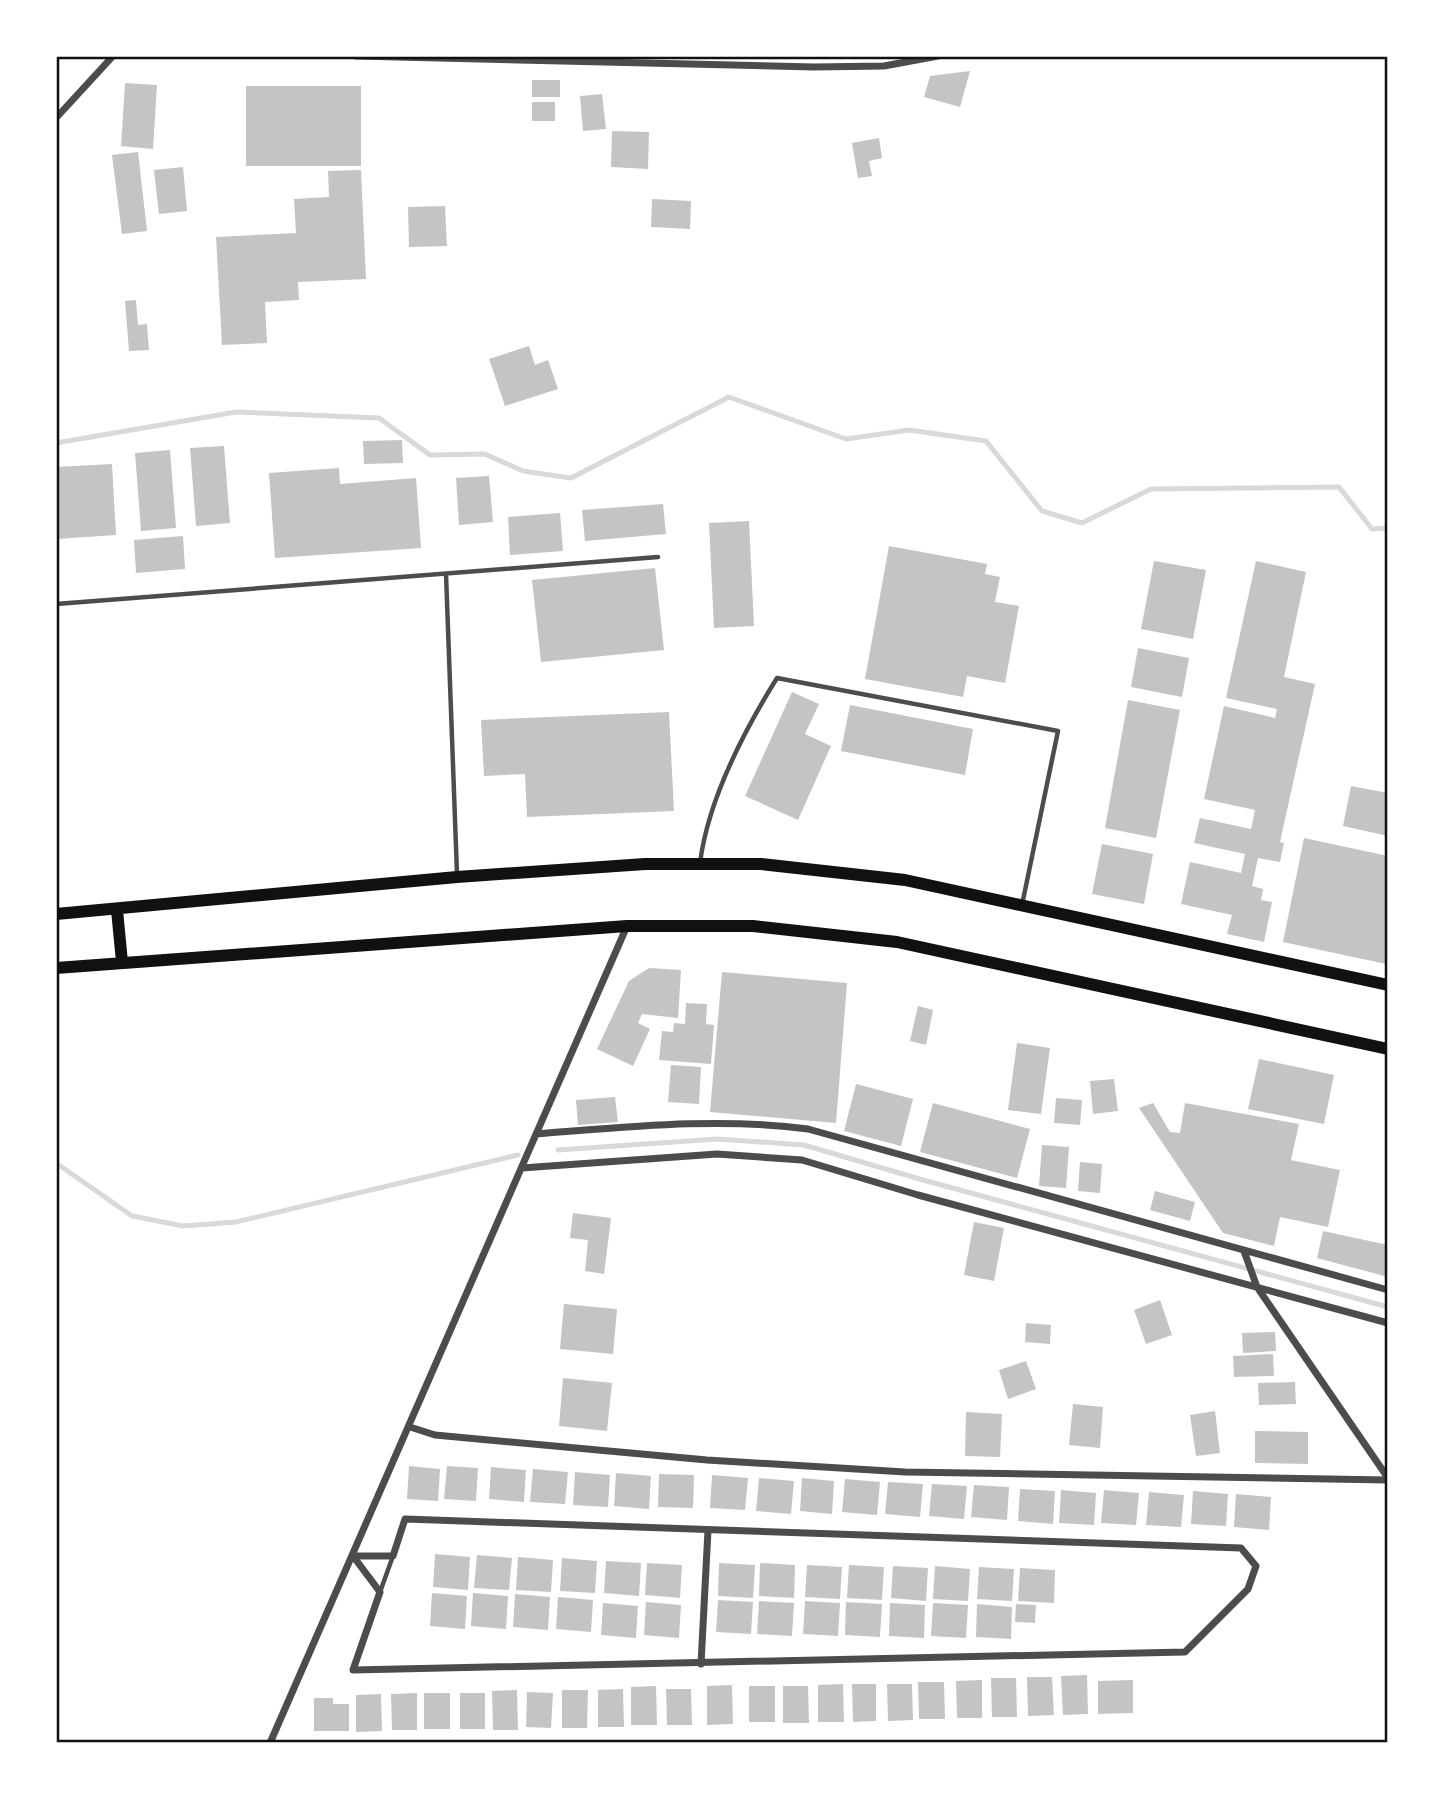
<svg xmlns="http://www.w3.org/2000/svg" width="1444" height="1799" font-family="Helvetica,sans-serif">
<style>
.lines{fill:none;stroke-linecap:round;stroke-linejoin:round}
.stream{stroke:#d9d9d9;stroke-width:5}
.building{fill:#c4c4c4}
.service{stroke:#4c4c4c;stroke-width:4.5}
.minor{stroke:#4c4c4c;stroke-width:7}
.primary{stroke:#111;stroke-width:12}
.neatline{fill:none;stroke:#111;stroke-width:2.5}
</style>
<rect width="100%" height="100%" fill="#fff"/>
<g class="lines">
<path class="stream" d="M56,443L236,412L379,418L430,455L485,454L523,471L571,478L729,397L846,439L909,430L986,441L1042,511L1082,523L1151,489L1339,487L1372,529L1388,528
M558,1150L717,1139L804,1145L923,1180L1388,1307
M56,1163L132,1216L183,1226L236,1222L518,1155"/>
</g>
<path class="building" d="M970,71L960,107L924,97L930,76Z
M532,80H560V97H532Z
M125,83L157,85L153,149L121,146Z
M246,86H361V166H246Z
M602,94L606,129L583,131L580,96Z
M532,102H555V121H532Z
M612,131L649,132L648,169L611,167Z
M879,138L882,158L869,161L872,176L858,178L852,143Z
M138,152L147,231L122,234L112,155Z
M183,167L187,211L159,214L154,170Z
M361,170L366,279L298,282L299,300L265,302L267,343L222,345L216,237L296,233L294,199L329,197L328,171Z
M652,199L691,201L690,229L651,227Z
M445,206L447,246L409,247L408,207Z
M136,300L138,325L147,324L149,350L129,351L125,301Z
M529,346L535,365L548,360L558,389L505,406L489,359Z
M402,440L403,463L364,464L363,441Z
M224,446L230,523L196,526L190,448Z
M170,450L176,528L141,531L135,453Z
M112,464L116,535L56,539V467Z
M339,468L340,484L416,478L421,548L275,558L269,473Z
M489,476L493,522L459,525L456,478Z
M663,504L666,534L585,541L582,510Z
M560,513L563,551L510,555L508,517Z
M749,521L754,626L714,628L709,523Z
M183,536L185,569L136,573L134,540Z
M889,546L987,564L985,574L1000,577L995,602L1019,606L1005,683L967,676L963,697L865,679Z
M1154,561L1206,570L1193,639L1141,629Z
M1256,561L1306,572L1284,677L1315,684L1280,842L1284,843L1280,862L1258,858L1252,886L1263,889L1261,900L1272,902L1264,942L1227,934L1232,915L1181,904L1190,862L1241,873L1245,854L1194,843L1200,818L1251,829L1255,810L1204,799L1224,706L1275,718L1277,709L1226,698Z
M655,568L664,650L541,662L532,580Z
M1138,648L1189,658L1182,697L1131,687Z
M792,692L819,704L805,734L831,746L798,820L745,796Z
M1128,700L1180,710L1156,838L1105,828Z
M850,705L973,729L965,775L841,751Z
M669,712L674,811L527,817L525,774L484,776L481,720Z
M1351,786L1388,793V836L1343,826Z
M1304,838L1388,856L1386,964L1283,942Z
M1102,844L1153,854L1144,904L1092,894Z
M649,968L681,970L678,1018L642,1014L638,1023L650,1029L633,1066L597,1049L629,981Z
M722,972L847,983L836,1123L710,1112Z
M686,1003L707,1004L706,1024L714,1025L711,1064L659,1060L662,1031L673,1032L674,1023L685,1024Z
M918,1006L933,1010L926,1045L910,1041Z
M1017,1043L1050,1048L1041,1114L1008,1110Z
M1259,1059L1334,1075L1324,1124L1248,1109Z
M671,1065L701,1067L699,1104L668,1102Z
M1114,1079L1118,1111L1093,1114L1090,1081Z
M856,1084L913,1099L901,1146L844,1131Z
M615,1097L618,1122L578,1125L576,1100Z
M1056,1098L1082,1100L1080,1125L1054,1123Z
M933,1103L1030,1129L1017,1178L920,1152Z
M1153,1103L1170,1132L1180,1133L1185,1103L1299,1124L1291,1160L1340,1170L1328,1227L1280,1217L1274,1246L1223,1233L1139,1108Z
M1042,1145L1069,1147L1066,1188L1039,1186Z
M1080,1162L1102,1164L1100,1193L1078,1191Z
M1155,1191L1195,1202L1190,1221L1150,1210Z
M573,1213L611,1218L604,1274L585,1271L588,1240L570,1238Z
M974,1222L1004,1228L994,1281L964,1275Z
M1323,1231L1388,1245V1277L1317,1258Z
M1160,1300L1172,1335L1146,1344L1134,1310Z
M564,1304L617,1309L613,1354L560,1349Z
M1026,1323L1051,1325L1050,1344L1025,1342Z
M1275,1332L1276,1351L1243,1353L1242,1333Z
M1273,1354L1274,1376L1234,1377L1233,1356Z
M1026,1361L1036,1389L1008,1399L999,1370Z
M563,1378L612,1383L607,1431L559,1426Z
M1295,1382L1296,1404L1259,1405L1258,1383Z
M1073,1404L1103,1407L1100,1448L1069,1445Z
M1215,1411L1220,1453L1196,1456L1190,1415Z
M966,1412L1002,1414L1000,1457L965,1456Z
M1255,1431L1308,1432V1464L1255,1463Z
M409,1466L440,1469L438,1501L407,1499Z
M447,1466L478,1468L476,1501L444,1499Z
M491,1467L526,1470L524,1502L489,1499Z
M533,1469L568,1472L565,1504L530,1502Z
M575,1472L610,1475L608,1507L573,1505Z
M616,1473L651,1476L649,1509L614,1506Z
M659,1474L694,1475L693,1508L658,1507Z
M712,1475L748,1478L745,1510L710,1508Z
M759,1478L794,1481L791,1514L756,1511Z
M802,1478L834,1481L832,1514L800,1511Z
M845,1479L880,1482L877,1515L842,1512Z
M888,1482L923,1484L920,1517L885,1514Z
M932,1484L967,1486L964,1519L929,1516Z
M974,1485L1009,1487L1007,1520L971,1517Z
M1020,1489L1055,1491L1053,1524L1018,1521Z
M1061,1490L1096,1493L1094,1525L1059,1523Z
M1104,1490L1139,1493L1136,1525L1101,1523Z
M1193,1491L1228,1494L1226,1526L1191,1524Z
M1149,1492L1184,1495L1181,1527L1146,1525Z
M1236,1494L1271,1497L1269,1530L1234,1527Z
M435,1554L470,1557L468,1590L433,1587Z
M477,1555L512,1558L509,1590L474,1588Z
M518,1557L553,1560L551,1592L516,1590Z
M562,1558L597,1561L595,1593L560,1591Z
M606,1561L641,1563L639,1596L604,1593Z
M647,1563L682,1565L680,1598L645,1595Z
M719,1563L755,1565L753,1598L718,1596Z
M760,1563L795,1565L794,1598L759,1596Z
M807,1565L842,1567L840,1599L805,1597Z
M849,1565L884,1567L882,1600L847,1598Z
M893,1566L928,1568L926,1601L891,1598Z
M935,1566L970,1569L968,1601L933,1599Z
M979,1567L1014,1569L1012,1601L977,1599Z
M1020,1568L1055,1570L1054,1603L1018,1601Z
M432,1593L467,1596L465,1629L430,1626Z
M473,1593L508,1596L506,1629L471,1626Z
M515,1594L550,1597L548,1630L513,1627Z
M558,1597L593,1600L591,1632L556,1629Z
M718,1600L753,1602L751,1634L716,1632Z
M759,1601L794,1603L792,1636L757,1634Z
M805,1601L840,1603L838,1636L803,1634Z
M646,1602L681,1605L679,1638L644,1635Z
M846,1602L882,1604L880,1637L845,1635Z
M603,1603L638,1606L636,1638L601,1635Z
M890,1603L925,1605L924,1638L889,1636Z
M933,1603L968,1605L966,1638L931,1636Z
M977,1604L1012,1607L1011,1639L976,1637Z
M1016,1604L1036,1605L1035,1623L1015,1622Z
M1087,1675L1088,1714L1063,1715L1061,1676Z
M1027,1677H1052L1054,1715L1028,1716Z
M991,1678H1016L1017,1717H992Z
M982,1680V1718H957L956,1681Z
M1133,1680V1713L1098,1714V1681Z
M918,1682H944L945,1719H919Z
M843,1684L844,1722H818V1685Z
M852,1684H876V1721L853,1722Z
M887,1684H912L913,1720L888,1721Z
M732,1685L733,1724L707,1725V1686Z
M656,1686L657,1725H631V1687Z
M749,1686H775V1722H749Z
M783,1686H808L809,1723H783Z
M623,1689L624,1727H598V1690Z
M666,1689H691L692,1725H667Z
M517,1690L518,1730H493L492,1691Z
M562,1690H588L587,1728H562Z
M527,1692L553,1693L551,1728L526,1727Z
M417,1693V1730H392L391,1694Z
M424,1693H450V1729H424Z
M460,1693H485V1729H460Z
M381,1694L382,1731L356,1732V1695Z
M314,1698H333V1704H349V1731H314Z"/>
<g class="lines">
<path class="service" d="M446,574L457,874
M56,604L658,557
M700,863C708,800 744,731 777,678L1058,731L1022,905
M380,1592L393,1556"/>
<path class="minor" d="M356,56L814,67L884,66L938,56
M56,118L113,56
M536,1134C627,1127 717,1117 808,1129L1388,1290
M522,1168L717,1154L802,1160L918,1195L1388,1323
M1244,1251L1257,1287L1388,1478
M410,1427L435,1435L707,1460L905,1472L1388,1480
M405,1519L1241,1548L1256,1566L1248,1589L1185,1652L353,1670L380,1592L353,1556H393Z
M701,1664L708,1530
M270,1743L627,926"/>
<path class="primary" d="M117,910L122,962
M56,914L457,877L645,864H761L905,880L1388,985
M56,968L627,926H753L897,942L1388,1049"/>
</g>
<rect width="1444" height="1799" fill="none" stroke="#ffffff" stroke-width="116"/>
<rect x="58" y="58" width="1328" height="1683" class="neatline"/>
</svg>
